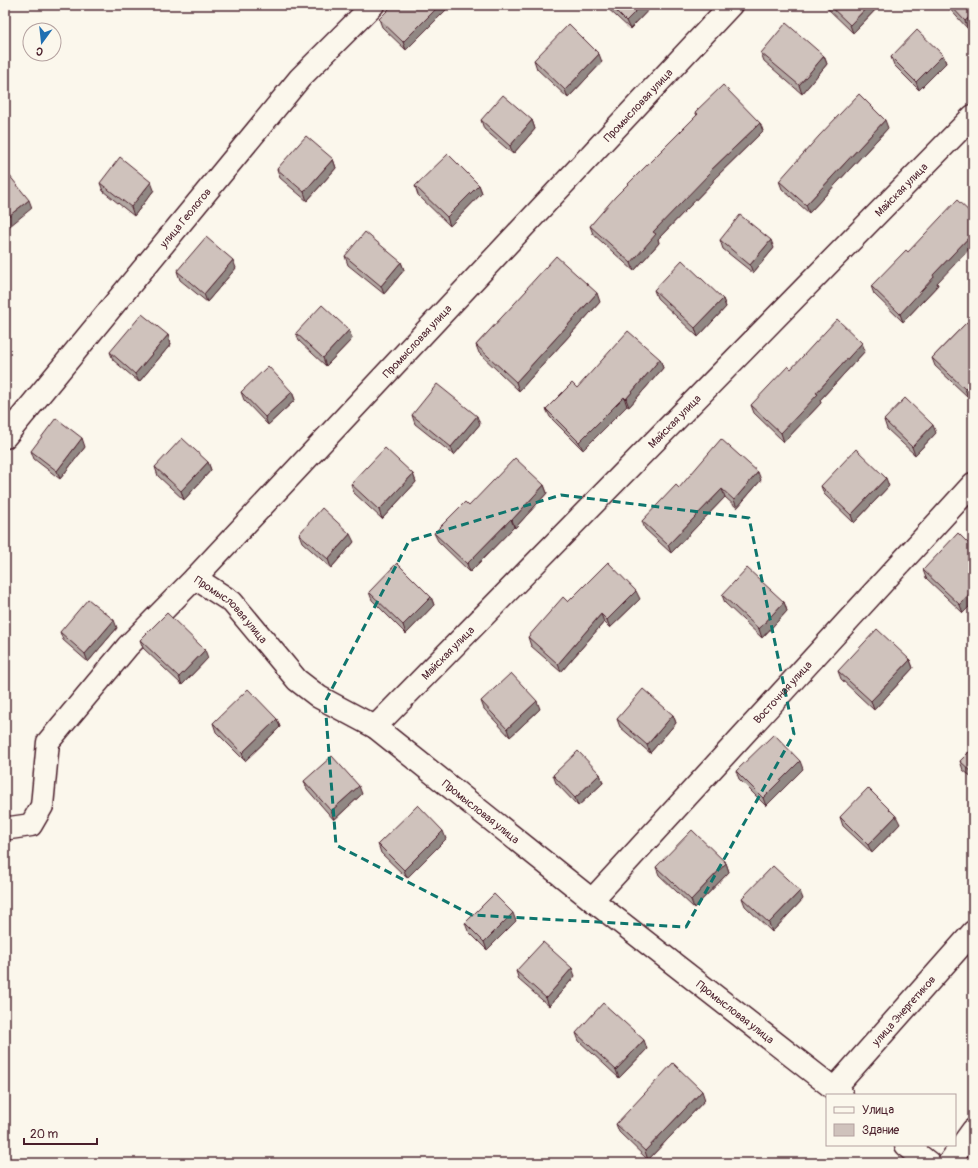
<svg xmlns="http://www.w3.org/2000/svg" width="978" height="1168" font-family="Pangolin,sans-serif">
<style>
.lines{fill:none;stroke-linecap:round;stroke-linejoin:round}
.street-casing{stroke:#4a1f2b;stroke-width:25}
.secondary-casing{stroke:#4a1f2b;stroke-width:25}
.street{stroke:#fbf7ec;stroke-width:22}
.secondary{stroke:#fbf7ec;stroke-width:22}
.wall{fill:#b2a7a2;stroke:#4a1f2b}
.shaded-wall{fill:#918884;stroke:#4a1f2b}
.building{fill:#cfc2bc;stroke:#4a1f2b}
.marked{fill:none;stroke:#0f766e;stroke-width:3;stroke-dasharray:8 5;stroke-linejoin:round}
.labels{text-anchor:middle;stroke-width:3;stroke-linejoin:round;paint-order:stroke}
.street-label{font-size:11px;fill:#4a1f2b;stroke:#fbf7ec}
</style>
<rect width="100%" height="100%" fill="#fbf7ec"/>
<filter id="ink" filterUnits="userSpaceOnUse"><feTurbulence type="fractalNoise" baseFrequency=".025" numOctaves="2"/><feDisplacementMap in="SourceGraphic" scale="8" xChannelSelector="R" yChannelSelector="G"/><feConvolveMatrix kernelMatrix="1 2 1 2 8 2 1 2 1" color-interpolation-filters="sRGB"/></filter>
<g filter="url(#ink)">
<g class="lines">
<g class="street-casing">
<g id="street">
<path id="s1" d="M5,437L300,78L373,5"/>
<path id="s2" d="M375,727L973,116"/>
<path d="M5,827L10,828L31,825L42,806L48,742L128,646L195,578"/>
<path id="s3" d="M592,900L973,484"/>
<path id="s4" d="M834,1089L973,932"/>
<path d="M949,1163L973,1130"/>
</g>
</g>
<g class="secondary-casing">
<g id="secondary">
<path id="s5" d="M731,5L195,578L232,602L297,680L319,697L375,727L592,900L842,1095"/>
<path d="M906,1145L929,1163"/>
</g>
</g>
<use href="#street" class="street"/>
<use href="#secondary" class="secondary"/>
</g>
<path class="wall" d="M393,5L406,50L382,27L379,19Z
M604,5H653L630,29Z
M824,5H880L853,33Z
M946,5H973L968,29Z
M761,53L824,56L827,64L802,94L764,61Z
M943,55L946,63L919,90L894,65L891,57Z
M534,60L602,62L568,98L537,69Z
M695,112L760,123L763,131L713,180V182L658,239L659,243L634,271L593,234L590,226L697,115Z
M481,120H532L535,129L513,154L484,129Z
M888,128L809,213L782,189L779,181Z
M333,159L336,168L307,201L280,178L277,169Z
M100,183L154,190L134,216L103,191Z
M479,185L482,193L450,226L418,195L415,186Z
M720,240L774,248L753,273L723,249Z
M345,256L401,262L404,270L384,294L348,265Z
M236,268L207,302L180,280L177,271Z
M937,283L938,285L903,322L874,294L871,286Z
M526,289L600,302L519,391L479,353L476,345L527,291Z
M654,290L723,299L726,307L698,337L657,298Z
M967,322L968,397L935,366L932,358Z
M349,330L352,339L326,366L299,341L296,333Z
M168,335L171,344L139,382L113,360L110,352Z
M865,351L820,400L821,403L784,442L754,413L751,405L791,369Z
M660,359L663,368L629,407L627,406L583,450L550,417L546,409L577,388Z
M241,392H292L295,400L268,425L244,400Z
M412,415L480,424L454,455L415,424Z
M884,420L936,433L915,455L887,429Z
M85,447L60,479L34,459L31,451Z
M208,462L211,470L184,500L158,476L155,467Z
M413,474L416,482L382,519L354,493L351,484Z
M761,480L737,508L725,497L671,553L645,529L642,521L679,488Z
M544,485L547,493L515,528L514,527L470,572L438,541L434,533L469,506Z
M821,486H889L854,523L824,494Z
M299,534L354,542L331,568L302,542Z
M973,548V603L963,613L926,578L923,570Z
M369,592L431,597L434,605L406,634L372,600Z
M722,595L784,602L787,611L762,638L725,603Z
M640,599L610,628L604,622L561,672L531,646L528,637L568,602Z
M117,628L88,662L63,640L60,632Z
M140,640L208,658L182,685L143,648Z
M910,660L913,668L874,710L841,679L838,671Z
M481,701L540,709L510,737L484,709Z
M673,715L676,723L650,753L620,727L617,719Z
M277,719L280,727L245,761L216,732L213,723Z
M973,748V778L963,770L960,761Z
M803,769L766,806L739,779L736,771Z
M600,774L603,783L578,806L556,783L553,775Z
M304,781L362,794L334,820L307,789Z
M840,817L900,824L872,853L843,826Z
M446,839L407,878L381,853L378,844Z
M726,863L729,872L694,908L659,875L656,867Z
M742,898L803,899L772,932L745,906Z
M516,921L487,950L468,931L465,923Z
M516,971L575,976L549,1006L519,980Z
M576,1033L647,1049L619,1078L579,1041Z
M705,1100L648,1160L619,1132L616,1124Z"/>
<path class="shaded-wall" d="M440,5H451L406,50L403,42Z
M642,5H653L630,29L626,21Z
M869,5H880L853,33L850,25Z
M973,14V25L968,29L965,21Z
M599,54L602,62L568,98L565,90Z
M943,55L946,63L919,90L916,82Z
M824,56L827,64L802,94L799,85Z
M532,120L535,129L513,154L510,146Z
M885,120L888,128L809,213L806,205Z
M760,123L763,131L713,180V182L658,239L659,243L634,271L631,263L653,232L709,172Z
M333,159L336,168L307,201L304,192Z
M151,182L154,190L134,216L131,207Z
M479,185L482,193L450,226L447,217Z
M29,200L32,208L5,230V219Z
M973,233V245L937,283L938,285L903,322L900,314L933,275Z
M771,240L774,248L753,273L750,265Z
M233,260L236,268L207,302L204,294Z
M401,262L404,270L384,294L381,286Z
M597,293L600,302L519,391L516,382Z
M723,299L726,307L698,337L695,328Z
M349,330L352,339L326,366L323,358Z
M168,335L171,344L139,382L135,374Z
M862,343L865,351L820,400L821,403L784,442L781,433L816,393Z
M660,359L663,368L629,407L626,399Z
M973,381V392L968,397L965,389Z
M292,392L295,400L268,425L265,417Z
M624,397L627,406L583,450L579,442Z
M477,416L480,424L454,455L451,447Z
M933,425L936,433L915,455L912,447Z
M82,438L85,447L60,479L57,471Z
M208,462L211,470L184,500L181,491Z
M758,472L761,480L737,508L734,500Z
M413,474L416,482L382,519L379,510Z
M886,478L889,486L854,523L851,515Z
M544,485L547,493L515,528L512,520Z
M722,489L725,497L671,553L668,545Z
M511,519L514,527L470,572L467,564Z
M350,534L354,542L331,568L328,559Z
M636,591L640,599L610,628L607,620Z
M973,591V603L963,613L960,605Z
M431,597L434,605L406,634L403,625Z
M784,602L787,611L762,638L759,629Z
M601,614L604,622L561,672L558,664Z
M114,620L117,628L88,662L85,654Z
M205,650L208,658L182,685L179,677Z
M910,660L913,668L874,710L871,701Z
M537,701L540,709L510,737L507,729Z
M673,715L676,723L650,753L647,745Z
M277,719L280,727L245,761L242,753Z
M800,761L803,769L766,806L763,798Z
M600,774L603,783L578,806L575,798Z
M359,786L362,794L334,820L331,811Z
M896,816L900,824L872,853L868,845Z
M443,831L446,839L407,878L404,870Z
M726,863L729,872L694,908L691,900Z
M5,864L7,870L5,874Z
M800,891L803,899L772,932L769,923Z
M513,913L516,921L487,950L484,942Z
M572,968L575,976L549,1006L546,998Z
M644,1040L647,1049L619,1078L616,1070Z
M702,1091L705,1100L648,1160L645,1151Z"/>
<path class="building" d="M393,5H440L403,42L379,19Z
M610,5H642L626,21Z
M829,5H869L850,25Z
M950,5H973V14L965,21Z
M786,23L824,56L799,85L761,53Z
M569,24L599,54L565,90L534,60Z
M917,30L943,55L916,82L891,57Z
M723,85L760,123L709,172L710,173L653,232L656,234L631,263L590,226L615,197L698,114L695,112Z
M859,94L885,120L806,205L779,181L819,136Z
M503,95L532,120L510,146L481,120Z
M306,136L333,159L304,192L277,169Z
M448,154L479,185L447,217L415,186Z
M120,157L151,182L131,207L100,183Z
M5,170L29,200L5,219Z
M957,200L973,215V233L933,275L934,277L900,314L871,286L906,250L908,252Z
M740,215L771,240L750,265L720,240Z
M365,232L401,262L381,286L345,256Z
M206,237L233,260L204,294L177,271Z
M556,256L597,293L516,382L476,345L527,290L526,289Z
M682,260L723,299L695,328L654,290Z
M322,305L349,330L323,358L296,333Z
M142,314L168,335L135,374L110,352Z
M837,319L862,343L816,393L818,394L781,433L751,405L788,366L791,369Z
M967,322L973,328V381L965,389L932,358Z
M628,331L660,359L626,399L624,397L579,442L546,409L572,383L577,388Z
M268,366L292,392L265,417L241,392Z
M437,384L477,416L451,447L412,415Z
M905,398L933,425L912,447L884,420Z
M56,418L82,438L57,471L31,451Z
M182,438L208,462L181,491L155,467Z
M721,439L758,472L734,500L722,489L668,545L642,521L676,485L679,488Z
M385,448L413,474L379,510L351,484Z
M856,449L886,478L851,515L821,486Z
M515,458L544,485L512,520L511,519L467,564L434,533L465,502L469,506Z
M322,508L350,534L328,559L299,534Z
M958,533L973,548V591L960,605L923,570Z
M608,562L636,591L607,620L601,614L558,664L528,637L563,597L568,602Z
M397,563L431,597L403,625L369,592Z
M747,568L784,602L759,629L722,595Z
M88,599L114,620L85,654L60,632Z
M167,613L205,650L179,677L140,640Z
M877,629L910,660L871,701L838,671Z
M511,673L537,701L507,729L481,701Z
M248,689L277,719L242,753L213,723Z
M643,689L673,715L647,745L617,719Z
M774,734L800,761L763,798L736,771Z
M973,748V773L960,761Z
M578,751L600,774L575,798L553,775Z
M332,756L359,786L331,811L304,781Z
M868,788L896,816L868,845L840,817Z
M418,805L443,831L404,870L378,844Z
M692,830L726,863L691,900L656,867Z
M773,866L800,891L769,923L742,898Z
M494,894L513,913L484,942L465,923Z
M543,942L572,968L546,998L516,971Z
M603,1003L644,1040L616,1070L576,1033Z
M673,1063L702,1091L645,1151L616,1124Z"/>
</g>
<path class="marked" d="M561,495L749,518L794,734L686,927L472,915L336,845L325,702L409,541Z"/>
<g class="labels">
<g class="street-label">
<text transform="translate(638 105) rotate(-47)" y="4">Промысловая улица</text>
<text dy="4" stroke="none"><textPath href="#s2" startOffset="752">Майская улица</textPath></text>
<text dy="4" stroke="none"><textPath href="#s1" startOffset="284">улица Геологов</textPath></text>
<text transform="translate(417 341) rotate(-47)" y="4">Промысловая улица</text>
<text dy="4" stroke="none"><textPath href="#s2" startOffset="428">Майская улица</textPath></text>
<text dy="4" stroke="none"><textPath href="#s5" startOffset="833">Промысловая улица</textPath></text>
<text dy="4" stroke="none"><textPath href="#s2" startOffset="104">Майская улица</textPath></text>
<text dy="4" stroke="none"><textPath href="#s3" startOffset="282">Восточная улица</textPath></text>
<text dy="4" stroke="none"><textPath href="#s5" startOffset="1157">Промысловая улица</textPath></text>
<text dy="4" stroke="none"><textPath href="#s4" startOffset="105">улица Энергетиков</textPath></text>
<text dy="4" stroke="none"><textPath href="#s5" startOffset="1481">Промысловая улица</textPath></text>
</g>
</g>
<rect width="978" height="1168" fill="none" stroke="#fbf7ec" stroke-width="20"/>
<rect x="10" y="10" width="958" height="1148" fill="none" stroke="#4a1f2b" stroke-width="1.5" filter="url(#ink)"/>
<rect x="826" y="1094" width="130" height="52" fill="#fbf7ec" stroke="#b4a19f"/>
<rect x="834" y="1107" width="20" height="6" fill="#fbf7ec" stroke="#b4a19f"/>
<text x="862" y="1114" font-size="12" fill="#4a1f2b">Улица</text>
<rect x="834" y="1124" width="20" height="12" fill="#cfc2bc" stroke="#b4a19f"/>
<text x="862" y="1134" font-size="12" fill="#4a1f2b">Здание</text>
<g transform="translate(42 42) rotate(195)"><circle r="19" fill="#fbf7ec" stroke="#b4a19f"/>
<path d="M0-3L7 15L0 10L-7 15Z" fill="#1f6fb2"/>
<text y="-6" font-size="11" font-weight="bold" text-anchor="middle" fill="#4a1f2b">С</text>
</g>
<path d="M24 1138v6h73v-6" fill="none" stroke="#4a1f2b" stroke-width="2"/>
<text x="30" y="1138" font-size="12" fill="#4a1f2b" stroke="#fbf7ec" stroke-width="3" paint-order="stroke">20 m</text>
</svg>
